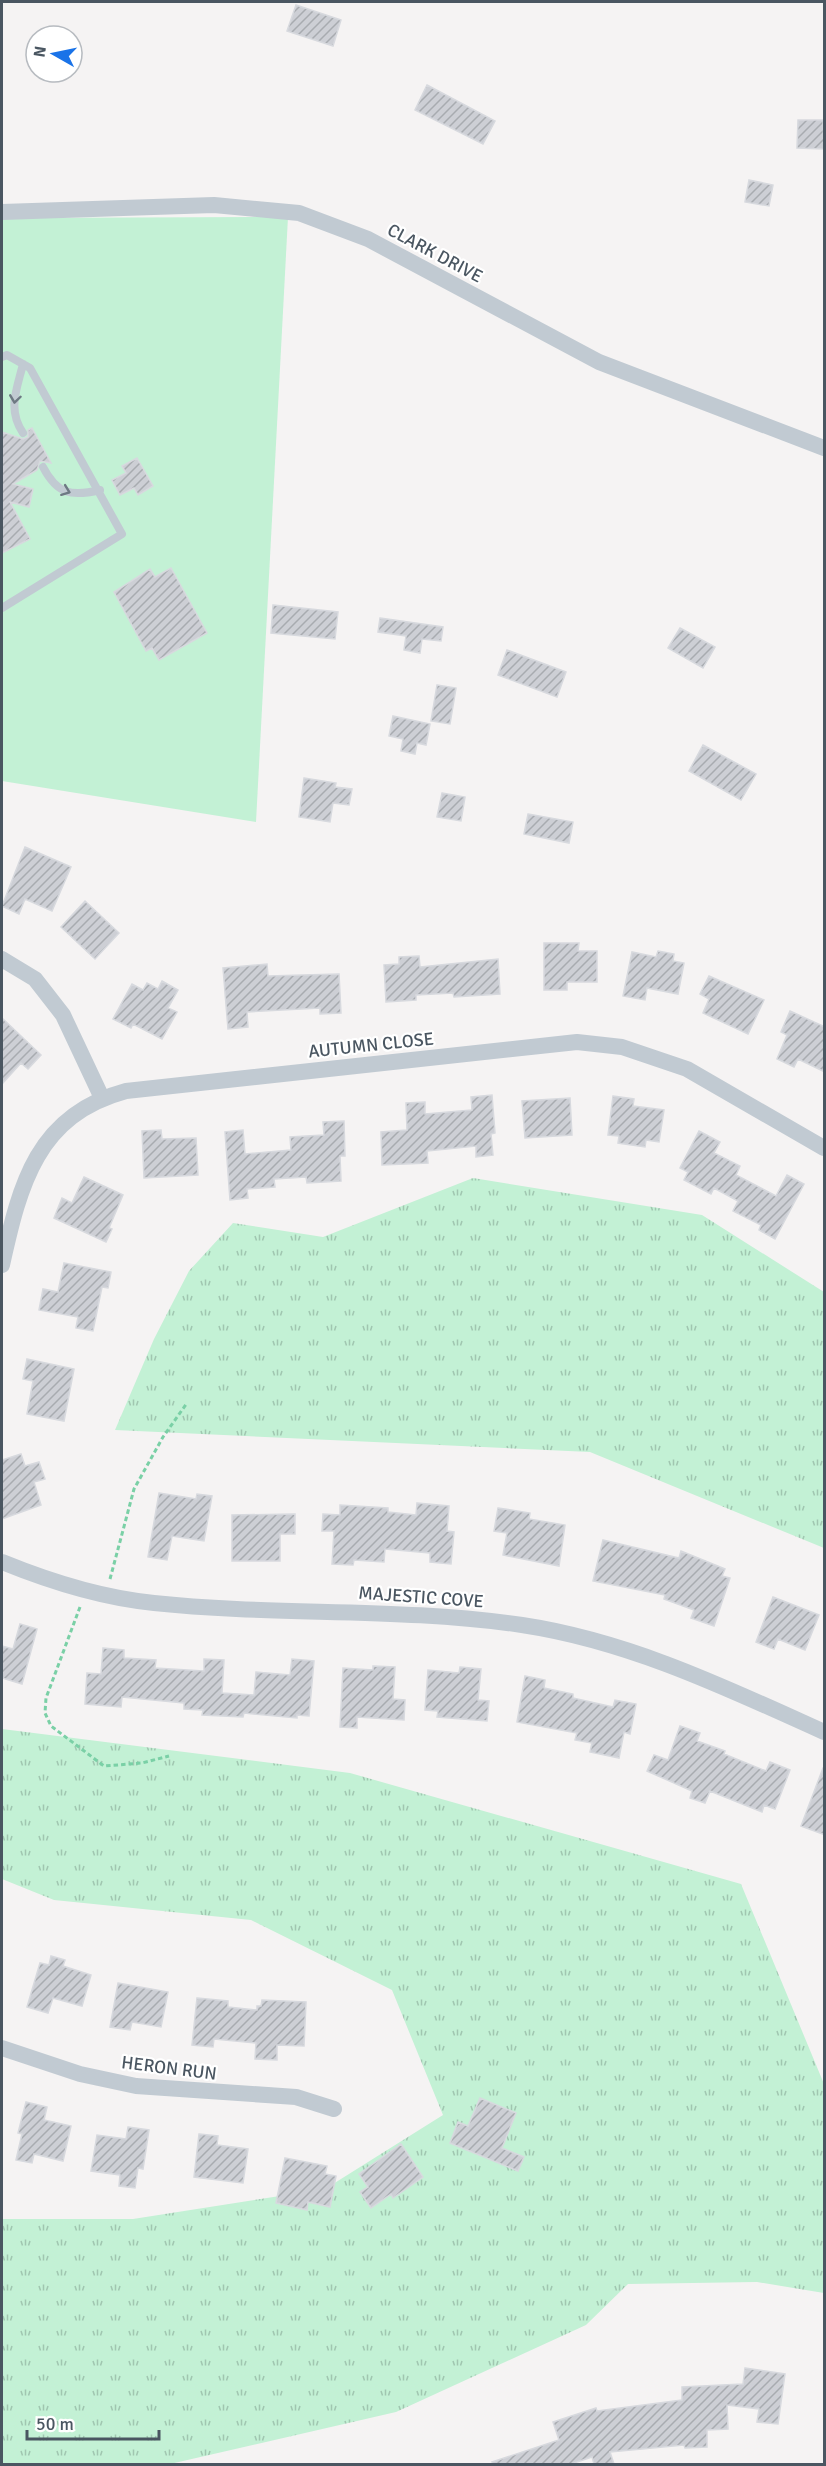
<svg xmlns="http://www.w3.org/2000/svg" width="826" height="2466" font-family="Signika,sans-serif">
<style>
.grass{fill:url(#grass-tufts)}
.park{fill:#c3f1d5}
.building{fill:url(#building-hatch);stroke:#d7d9de;stroke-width:1.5}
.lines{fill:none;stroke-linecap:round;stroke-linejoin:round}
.path{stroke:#7ad0a6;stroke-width:3;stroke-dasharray:4.5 3;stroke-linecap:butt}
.lane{stroke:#c1cad2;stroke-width:8}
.street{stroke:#c1cad2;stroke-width:16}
.oneway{stroke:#6e7983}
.labels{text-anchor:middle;stroke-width:4.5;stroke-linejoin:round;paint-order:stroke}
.street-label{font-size:18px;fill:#4a5661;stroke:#fff}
</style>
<defs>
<pattern id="grass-tufts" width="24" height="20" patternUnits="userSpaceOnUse" patternTransform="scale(1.5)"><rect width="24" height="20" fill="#c3f1d5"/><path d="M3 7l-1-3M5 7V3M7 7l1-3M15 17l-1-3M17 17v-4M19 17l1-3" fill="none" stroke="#a0c6b0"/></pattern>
<pattern id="building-hatch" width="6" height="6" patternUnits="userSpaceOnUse" patternTransform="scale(1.5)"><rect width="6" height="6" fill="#cdcfd5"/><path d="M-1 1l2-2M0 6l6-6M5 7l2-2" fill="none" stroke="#a8abb0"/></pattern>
</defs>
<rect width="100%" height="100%" fill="#f5f3f3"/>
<path class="grass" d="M473,1178L702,1215L824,1292V1548L590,1452L115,1430L154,1339L189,1271L233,1223L323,1237Z
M2,1729L350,1773L741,1884L824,2084V2293L757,2282L628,2284L586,2325L396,2412L170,2464H2V2219H133L325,2189L443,2115L392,1990L251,1920L54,1900L2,1879Z"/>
<path class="park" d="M288,217L256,822L2,781V218Z"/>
<path class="building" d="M296,5L341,20L333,46L287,31Z
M427,85L495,121L483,144L415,110Z
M798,120H823L824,149L797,148Z
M749,180L773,185L769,206L745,202Z
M32,428L51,463L40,461L37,470L13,484L33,489L29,507L10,502L30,539L2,553V432L23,439L28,437V430Z
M137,458L153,486L138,495L134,488L120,495L112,480L126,473L122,466Z
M171,568L207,633L159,660L152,648L146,651L114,592L150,569L155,577Z
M273,605L338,612L335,639L271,633Z
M380,618L443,627L441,641L422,639L420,653L404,650L406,636L378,632Z
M680,628L715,647L703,668L668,648Z
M507,650L566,672L557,697L498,675Z
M437,685L456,688L450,724L431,721Z
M393,716L430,724L426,745L417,743L415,754L401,751L403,739L389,736Z
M703,745L756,774L741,800L689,771Z
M304,778L336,783L335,787L352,789L349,805L333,803L330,822L299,817Z
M442,793L465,797L461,821L437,817Z
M528,814L573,822L569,843L524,834Z
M25,847L71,867L52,911L25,899L19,914L2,906Z
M85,901L119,933L95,959L61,927Z
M544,943H579L578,951H597V982H567V990H544Z
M658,951L674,954L673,961L684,963L678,994L647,988L645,1000L623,996L632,952L656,957Z
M419,956L420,967L498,959L500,994L454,997L453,993L416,995V1000L386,1002L384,965L399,964V957Z
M267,964L268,976L339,974L341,1013L320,1014V1008L247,1012L248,1027L228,1029L223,968Z
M709,976L764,1000L748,1034L703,1013L709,999L700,994Z
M162,981L178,990L168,1008L177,1012L162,1039L133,1024L131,1028L113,1019L132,984L143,990L147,983L158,989Z
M790,1011L825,1027V1072L798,1059L794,1067L777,1059L787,1035L781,1032Z
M2,1018L41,1055L28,1069L21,1063L2,1084Z
M492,1095L495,1133L491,1134L493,1155L476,1157V1146L427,1151L428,1163L382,1165L381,1132L407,1130L406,1103L425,1102V1114L472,1110L471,1097Z
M613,1096L634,1099L633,1106L664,1110L659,1142L646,1140L645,1147L618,1143L619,1136L608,1135Z
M570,1098L572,1135L525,1138L522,1101Z
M344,1121L345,1156H340L341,1181L307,1183L306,1177L274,1179L275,1187L247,1189L248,1198L230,1200L225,1132L243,1130L245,1154L291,1150L290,1137L324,1135L323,1122Z
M161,1130L162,1139L196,1138L198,1175L144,1178L142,1131Z
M699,1131L720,1142L714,1153L740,1166L736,1175L776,1196L787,1175L804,1184L775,1239L759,1230L761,1225L733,1211L738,1201L714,1188L711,1194L684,1180L688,1172L680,1168Z
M84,1177L123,1195L109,1228L112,1229L106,1242L54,1218L62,1198L72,1203Z
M64,1263L111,1272L108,1288L102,1287L93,1331L76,1328L78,1317L39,1310L43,1289L58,1292Z
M27,1359L74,1369L64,1421L27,1414L33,1381L23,1379Z
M21,1454L25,1466L39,1462L45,1479L34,1482L41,1505L2,1519V1460Z
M159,1493L196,1499L197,1494L212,1496L204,1541L172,1536L167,1560L148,1557Z
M417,1503L449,1506L447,1531L454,1532L451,1564L430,1562V1553L385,1549L384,1562L354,1560L353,1565L332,1564L334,1531H322L323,1514L340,1515V1505L388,1508V1512L416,1515Z
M498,1508L530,1513L529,1519L565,1525L559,1566L503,1555L507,1533L494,1531Z
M295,1514V1534H280V1561H232V1515Z
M603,1540L679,1558L681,1551L725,1569L722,1576L730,1578L714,1626L691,1618L694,1610L664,1599L665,1595L593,1581Z
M773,1597L819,1615L805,1650L778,1639L774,1649L756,1642Z
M20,1624L37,1629L22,1684L2,1678V1646L13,1649Z
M103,1648L124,1650V1658L156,1660L155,1668L204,1671V1659L224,1660L222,1693L254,1695L256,1672L290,1675L292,1659L314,1661L309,1716L297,1715V1718L244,1713L243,1717L202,1715L203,1710L184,1709V1703L122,1697L121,1707L85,1704L87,1673L101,1674Z
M373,1666L395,1667L393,1699L405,1700L404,1720L357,1717V1728L340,1727L343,1668L373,1670Z
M460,1667L481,1669L478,1700L489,1701L487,1721L437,1717L438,1711L425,1710L428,1670L459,1673Z
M525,1676L545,1680L544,1688L573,1694V1698L613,1707L615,1700L636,1704L630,1734L624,1732L619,1758L590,1752L592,1743L575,1740L577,1733L517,1722Z
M680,1726L700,1733L697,1741L725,1751L724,1754L766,1771L770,1762L790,1770L775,1809L764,1805L762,1812L710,1791L705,1803L690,1798L692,1791L647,1771L654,1755L668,1760Z
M823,1768H825V1835L801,1826Z
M51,1956L65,1960L63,1966L91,1975L82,2006L53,1998L48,2013L27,2007L40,1963L49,1965Z
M118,1983L168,1992L161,2027L132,2022L130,2030L110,2027Z
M197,1998L228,2001V2007L257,2010V2006H261L262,2000L306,2002L304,2046L277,2045V2060L255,2059L256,2043L214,2039L213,2047L192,2045Z
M480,2098L516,2113L502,2148L524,2157L518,2171L450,2143L458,2122L468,2126Z
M26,2102L47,2107L44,2120L71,2126L63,2161L34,2154L32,2163L16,2160L22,2134L18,2133Z
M128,2127L149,2130L143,2169L138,2168L135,2188L119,2186L120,2175L91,2171L97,2135L126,2139Z
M199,2134L218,2136L217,2145L248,2149L243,2183L194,2177Z
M401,2144L423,2177L393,2198L391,2194L371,2208L360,2192L368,2187L359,2174Z
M285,2158L327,2166L325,2174L336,2176L330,2207L308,2202L307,2210L276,2203Z
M745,2368L785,2374L778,2424L757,2422L759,2409L727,2405L728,2429L707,2430V2447L685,2448L684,2445L610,2452L614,2464H594L592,2457L571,2464H493L492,2462L559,2440L553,2422L596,2408L597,2411L682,2400V2387L743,2384Z"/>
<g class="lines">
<path class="path" d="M110,1579L134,1489L163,1437L187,1403
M80,1607L46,1698L45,1713L51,1726L104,1766L142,1763L169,1756"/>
<path class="lane" d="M2,357L7,355L30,368L122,534L2,608
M23,433C7,409 17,389 23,364
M43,467C57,494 71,497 100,490"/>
<path class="street" d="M2,212L214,205L299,213L368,239L599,362L824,448
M2,959L35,979L63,1015L102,1098
M2,1265C20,1184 37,1115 126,1091L577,1042L622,1047L687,1069L824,1148
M2,1562C51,1582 102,1598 154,1603C276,1616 400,1607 522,1625C629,1641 727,1688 824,1732
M2,2048L80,2074L136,2086L296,2097L334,2109"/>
</g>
<defs><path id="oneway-chevron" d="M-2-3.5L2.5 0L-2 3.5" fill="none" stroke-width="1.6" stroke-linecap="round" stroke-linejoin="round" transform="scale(1.5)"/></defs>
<g class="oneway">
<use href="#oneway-chevron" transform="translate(15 399) rotate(98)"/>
<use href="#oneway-chevron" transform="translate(66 491) rotate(21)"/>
</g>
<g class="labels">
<g class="street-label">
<text transform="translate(435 253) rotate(28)" y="6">CLARK DRIVE</text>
<text transform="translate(371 1045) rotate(-6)" y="6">AUTUMN CLOSE</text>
<text transform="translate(421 1597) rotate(4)" y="6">MAJESTIC COVE</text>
<text transform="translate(169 2068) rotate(7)" y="6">HERON RUN</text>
</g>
</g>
<rect width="826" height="2466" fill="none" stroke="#4a5661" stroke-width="6"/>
<g transform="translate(54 54) rotate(279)"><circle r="28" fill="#ffffff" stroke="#b7bbc0" stroke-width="1.5"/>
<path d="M0-4.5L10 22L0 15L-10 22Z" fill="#1a73e8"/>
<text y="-9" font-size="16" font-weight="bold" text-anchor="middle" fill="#4a5661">N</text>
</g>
<path d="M27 2430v9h132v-9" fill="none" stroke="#4a5661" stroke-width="3"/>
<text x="36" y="2430" font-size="18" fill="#4a5661" stroke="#ffffff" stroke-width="4.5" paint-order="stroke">50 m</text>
</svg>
